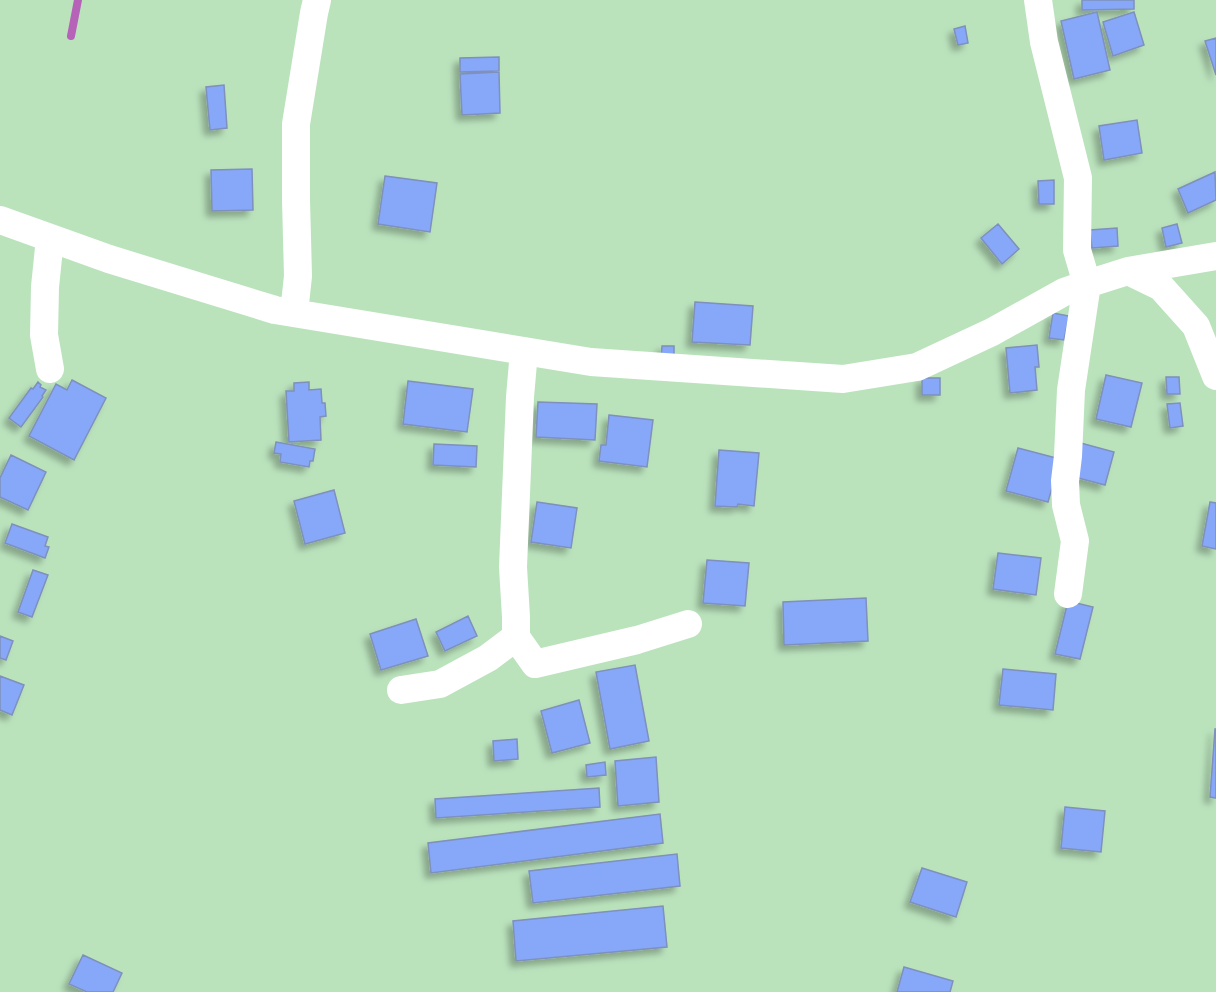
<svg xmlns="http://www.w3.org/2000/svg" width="1216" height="992" font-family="'Titillium Web',sans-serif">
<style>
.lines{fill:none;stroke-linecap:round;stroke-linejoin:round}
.stream{stroke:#b662b8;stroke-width:8}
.building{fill:#87a8f9;stroke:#7e90bb;stroke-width:1.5;filter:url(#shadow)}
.minor{stroke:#fff;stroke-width:28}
</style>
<defs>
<filter id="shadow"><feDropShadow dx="-5.5" dy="5.5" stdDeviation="3" flood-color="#0004"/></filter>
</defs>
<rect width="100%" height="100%" fill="#bae3bc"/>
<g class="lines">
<path class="stream" d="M71,36L78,0"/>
</g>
<path class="building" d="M1082,0H1134V9L1082,10Z
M1097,12L1110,70L1074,79L1061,21Z
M1134,12L1144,45L1113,56L1103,22Z
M965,26L968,43L958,45L954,29Z
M1216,38V75L1205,41Z
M499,57V71L460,72V58Z
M499,72L500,113L462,115L460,74Z
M224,85L227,128L210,130L206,87Z
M1137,120L1142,153L1104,160L1099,126Z
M252,169L253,210L212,211L211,170Z
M1215,172L1216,200L1188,213L1178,189Z
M385,176L437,183L430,232L378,224Z
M1054,180V204H1039L1038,181Z
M998,224L1019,249L1002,264L981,238Z
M1177,224L1182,243L1166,247L1162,228Z
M1117,228L1118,246L1092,248L1090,230Z
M695,302L753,306L750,345L692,342Z
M1053,313L1069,316L1064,340L1049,338Z
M1037,345L1039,367H1035L1037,390L1010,393L1006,348Z
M662,346H674V360H661Z
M1106,375L1142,383L1131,427L1096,419Z
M1166,377H1179L1180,394H1167Z
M922,378H940V395H922Z
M72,380L106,398L74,460L29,436L56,384L67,390Z
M408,381L473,389L467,432L403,424Z
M38,382L41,385L40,387L46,390L42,396L43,397L21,427L9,418L31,388L33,389Z
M309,382V390L321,389L322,403H325L326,416L320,417L321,440L289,442L286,391H294V383Z
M538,402L597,404L595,440L536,437Z
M1180,403L1183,426L1170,428L1167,404Z
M609,415L653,420L647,467L599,461L601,445H606Z
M276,442L315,449L313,461H310L309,467L280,462L281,454L274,453Z
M1077,442L1114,452L1105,485L1067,475Z
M434,444L477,446L476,467L433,465Z
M1018,448L1060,459L1048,502L1006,491Z
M719,450L759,453L754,506L738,504L737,507L715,506Z
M11,455L46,472L28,510L0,497V478Z
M334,490L345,533L305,544L294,501Z
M537,502L577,508L571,548L531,542Z
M1210,502L1216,503V549L1202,546Z
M12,524L48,537L45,546L49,547L45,558L5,543Z
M998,553L1041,558L1036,595L993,589Z
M707,560L749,563L745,606L703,603Z
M33,570L48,575L32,617L18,612Z
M866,598L868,641L784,645L783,602Z
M1068,601L1093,607L1080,659L1055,654Z
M468,616L477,636L445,651L436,632Z
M416,619L428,656L381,670L370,634Z
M0,636L13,641L6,660L0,658Z
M635,665L649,741L610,749L596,672Z
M1003,669L1056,674L1053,710L999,705Z
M0,676L24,685L12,715L0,710Z
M579,700L590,743L552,753L541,711Z
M1215,729H1216V798L1210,797Z
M517,739L518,759L494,761L493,741Z
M656,757L659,802L618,806L615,761Z
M605,762L606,775L587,777L586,765Z
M599,788L600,807L436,818L435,799Z
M1065,807L1105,811L1101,852L1061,848Z
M660,814L663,843L431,873L428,843Z
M677,854L680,886L533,903L529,871Z
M922,868L967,882L956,917L910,902Z
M663,906L667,947L516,961L513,921Z
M83,955L122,973L113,992H87L69,984Z
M904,967L953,981L950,992H897Z"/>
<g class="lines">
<path class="minor" d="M1038,0L1044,42L1078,178L1077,250L1087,284L1071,390L1068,456L1065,481L1066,505L1075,541L1068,594
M0,220L109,259L275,310L591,362L843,379L917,367L992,332L1064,292L1087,284L1128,271L1216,256
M50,238L45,287L44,335L50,369
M1128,271L1161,287L1196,326L1216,376
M294,313L298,276L296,200V124L314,13L317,0
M516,637L535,664L637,640L688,624
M401,690L440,684L488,658L516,637V617L513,567L520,397L524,351"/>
</g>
</svg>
